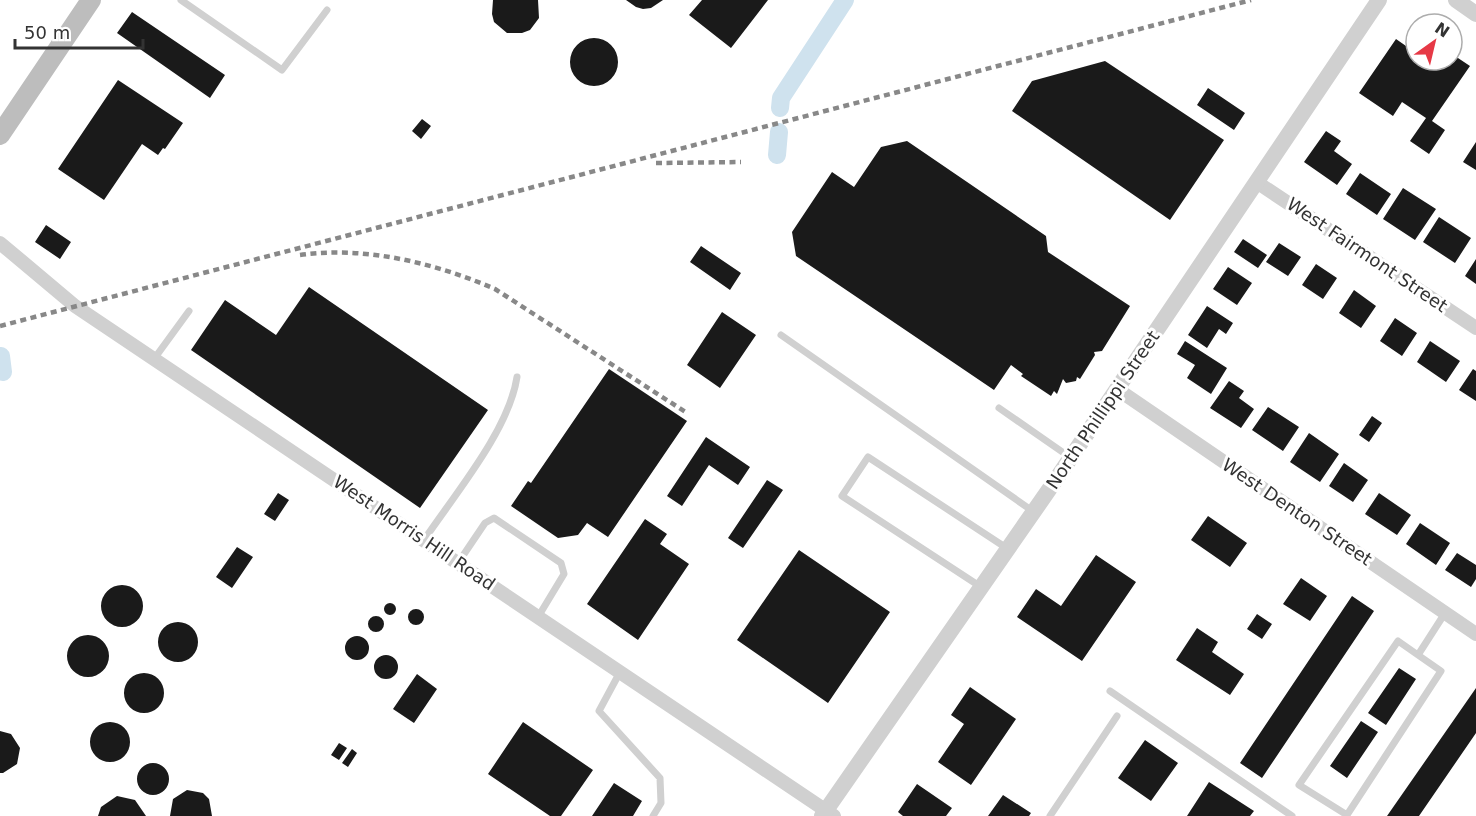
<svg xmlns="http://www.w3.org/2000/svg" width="1476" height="816" font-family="'DejaVu Sans',sans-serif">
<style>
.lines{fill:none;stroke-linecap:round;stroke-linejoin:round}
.canal{stroke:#cfe2ee;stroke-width:18}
.building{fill:#1a1a1a}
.service{stroke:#d0d0d0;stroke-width:7}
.minor{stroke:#d0d0d0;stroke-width:14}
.tertiary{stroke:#d0d0d0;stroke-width:16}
.secondary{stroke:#bdbdbd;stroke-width:20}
.rail{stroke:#888;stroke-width:4.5;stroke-dasharray:6 4.5;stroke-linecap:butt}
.labels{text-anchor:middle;stroke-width:6;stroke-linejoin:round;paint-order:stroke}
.street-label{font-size:18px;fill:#333;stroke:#fff}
</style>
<rect width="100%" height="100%" fill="#fff"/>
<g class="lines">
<path class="canal" d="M780,108L781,98L845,0
M777,155L779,132
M1,356L3,372"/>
</g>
<path class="building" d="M493,0H538L539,18L530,30L522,33H507L494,22L492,14Z
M626,0H663L651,8L643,9L636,7Z
M702,0H768L731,48L689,15Z
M132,12L225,75L210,98L117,33Z
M570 62a24 24 0 1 1 48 0a24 24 0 1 1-48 0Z
M1396,39L1416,53V60H1425L1440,70L1447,60H1452V54L1470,66L1432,121L1445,130L1429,154L1410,141L1426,118L1402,102L1393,116L1359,93Z
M1105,61L1224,140L1170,220L1012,111L1032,81Z
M118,80L183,123L165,149L163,148L158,155L142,144L104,200L58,169Z
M1208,88L1245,113L1234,130L1197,105Z
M422,119L431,126L421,139L412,131Z
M1326,131L1341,141L1334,151L1352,164L1337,185L1304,162Z
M907,141L1046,236L1048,252L1130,306L1102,351L1094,352L1095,355L1080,379L1077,377L1076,381L1066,383L1063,379L1057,394L1054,391L1051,396L1021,376L1023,374L1011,365L994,390L796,256L792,232L832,172L854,187L881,147Z
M1476,142V170L1463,162Z
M1360,173L1391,194L1377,215L1346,194Z
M1403,188L1436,209L1415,240L1383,219Z
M1439,217L1471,238L1455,263L1423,242Z
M46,225L71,242L60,259L35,242Z
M1243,239L1267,255L1258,268L1234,252Z
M1279,243L1301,257L1288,276L1266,262Z
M701,246L741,273L730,290L690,262Z
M1476,259V284L1465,276Z
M1316,264L1337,278L1323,299L1302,285Z
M1228,267L1252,283L1237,305L1213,289Z
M309,287L488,410L420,508L191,350L225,300L276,335Z
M1354,290L1376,306L1361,328L1339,313Z
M1207,306L1233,323L1226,334L1219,329L1207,348L1188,335Z
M722,312L756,335L720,388L687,365Z
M1395,318L1417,333L1402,356L1380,341Z
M1185,341L1227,368L1211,394L1187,378L1195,365L1177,354Z
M1430,341L1460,361L1446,382L1417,362Z
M609,369L687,421L608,537L587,523L578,535L558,538L511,506L528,481L531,483Z
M1473,369L1476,371V401L1459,390Z
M1229,381L1244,391L1239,398L1254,409L1241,428L1210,408Z
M1268,407L1299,427L1283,451L1252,430Z
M1372,416L1382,423L1369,442L1359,435Z
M1309,433L1339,454L1320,482L1290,462Z
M706,437L750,467L738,485L709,465L682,506L667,496Z
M1344,463L1368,480L1353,502L1329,486Z
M767,480L783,490L743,548L728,538Z
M278,493L289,500L275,521L264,514Z
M1379,493L1411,515L1397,535L1365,514Z
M1208,516L1247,543L1230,567L1191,540Z
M645,519L667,534L660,544L689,564L638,640L587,604Z
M1420,523L1450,543L1436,565L1406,544Z
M237,547L253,557L232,588L216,577Z
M799,550L890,612L828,703L737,640Z
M1457,553L1476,565V579L1471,587L1445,570Z
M1096,555L1136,582L1082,661L1017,617L1036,589L1061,606Z
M1301,578L1327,596L1310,621L1283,604Z
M101 606a21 21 0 1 1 42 0a21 21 0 1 1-42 0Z
M1352,596L1374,611L1262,778L1240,763Z
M384 609a6 6 0 1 1 12 0a6 6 0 1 1-12 0Z
M408 617a8 8 0 1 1 16 0a8 8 0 1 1-16 0Z
M1257,614L1272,624L1262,639L1247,629Z
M368 624a8 8 0 1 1 16 0a8 8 0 1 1-16 0Z
M158 642a20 20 0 1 1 40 0a20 20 0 1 1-40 0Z
M1197,628L1218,642L1212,652L1244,674L1230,695L1176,660Z
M67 656a21 21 0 1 1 42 0a21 21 0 1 1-42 0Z
M345 648a12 12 0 1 1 24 0a12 12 0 1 1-24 0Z
M374 667a12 12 0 1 1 24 0a12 12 0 1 1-24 0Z
M1399,668L1416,679L1386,725L1368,713Z
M124 693a20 20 0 1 1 40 0a20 20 0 1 1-40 0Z
M417,674L437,689L414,723L393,709Z
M970,687L1016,719L971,785L938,762L964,724L951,715Z
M1476,688V733L1419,816H1387Z
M1361,721L1378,732L1347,778L1330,766Z
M523,722L593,770L561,816H550L488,774Z
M90 742a20 20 0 1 1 40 0a20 20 0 1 1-40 0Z
M0,731L11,734L20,748L17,764L3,773H0Z
M1145,740L1178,763L1151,801L1118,778Z
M339,743L347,748L339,760L331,755Z
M352,749L357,753L348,767L342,763Z
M137 779a16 16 0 1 1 32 0a16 16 0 1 1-32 0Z
M1209,782L1254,811L1250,816H1187Z
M614,783L642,801L633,816H592Z
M917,784L952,808L946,816H903L898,812Z
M187,790L203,793L209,799L212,816H170L173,799Z
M1003,795L1031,813L1029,816H988Z
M117,796L135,800L146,816H98L101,807Z"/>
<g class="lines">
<path class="service" d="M181,0L282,70L327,10
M781,335L1034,512
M154,359L189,311
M999,408L1071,458
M424,540C455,494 509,430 517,377
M458,563L485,523L494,518L561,563L564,574L538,617
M981,587L842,496L868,457L1008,549
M1418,655L1441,671L1347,815L1299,785L1398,641L1418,655L1445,613
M620,672L599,711L660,778L661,803L653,816
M1110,691L1292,816
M1050,816L1117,716"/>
<path class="minor" d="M1258,183L1476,328
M0,243L75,306L834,816
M1117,389L1476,634"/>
<path class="tertiary" d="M1456,0L1476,14
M822,816L1055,481L1379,0"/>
<path class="secondary" d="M0,135L91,0"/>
<path class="rail" d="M656,163L741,162
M300,255C366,246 435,263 495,289L687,413
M0,326L1251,0"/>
</g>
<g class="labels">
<g class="street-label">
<text transform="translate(1367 255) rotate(34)" y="6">West Fairmont Street</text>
<text transform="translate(1103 410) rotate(-56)" y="6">North Phillippi Street</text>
<text transform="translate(1297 512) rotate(34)" y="6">West Denton Street</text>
<text transform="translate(414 533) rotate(34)" y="6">West Morris Hill Road</text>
</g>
</g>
<g transform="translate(1434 42) rotate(34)"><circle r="28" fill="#ffffff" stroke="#adadad" stroke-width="1.5"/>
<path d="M0-4.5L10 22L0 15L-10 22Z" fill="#e63946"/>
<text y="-9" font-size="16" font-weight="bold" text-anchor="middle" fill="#333333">N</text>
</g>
<path d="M15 39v9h128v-9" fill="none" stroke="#333333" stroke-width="3"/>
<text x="24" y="39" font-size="18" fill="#333333" stroke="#ffffff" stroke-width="4.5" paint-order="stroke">50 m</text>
</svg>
